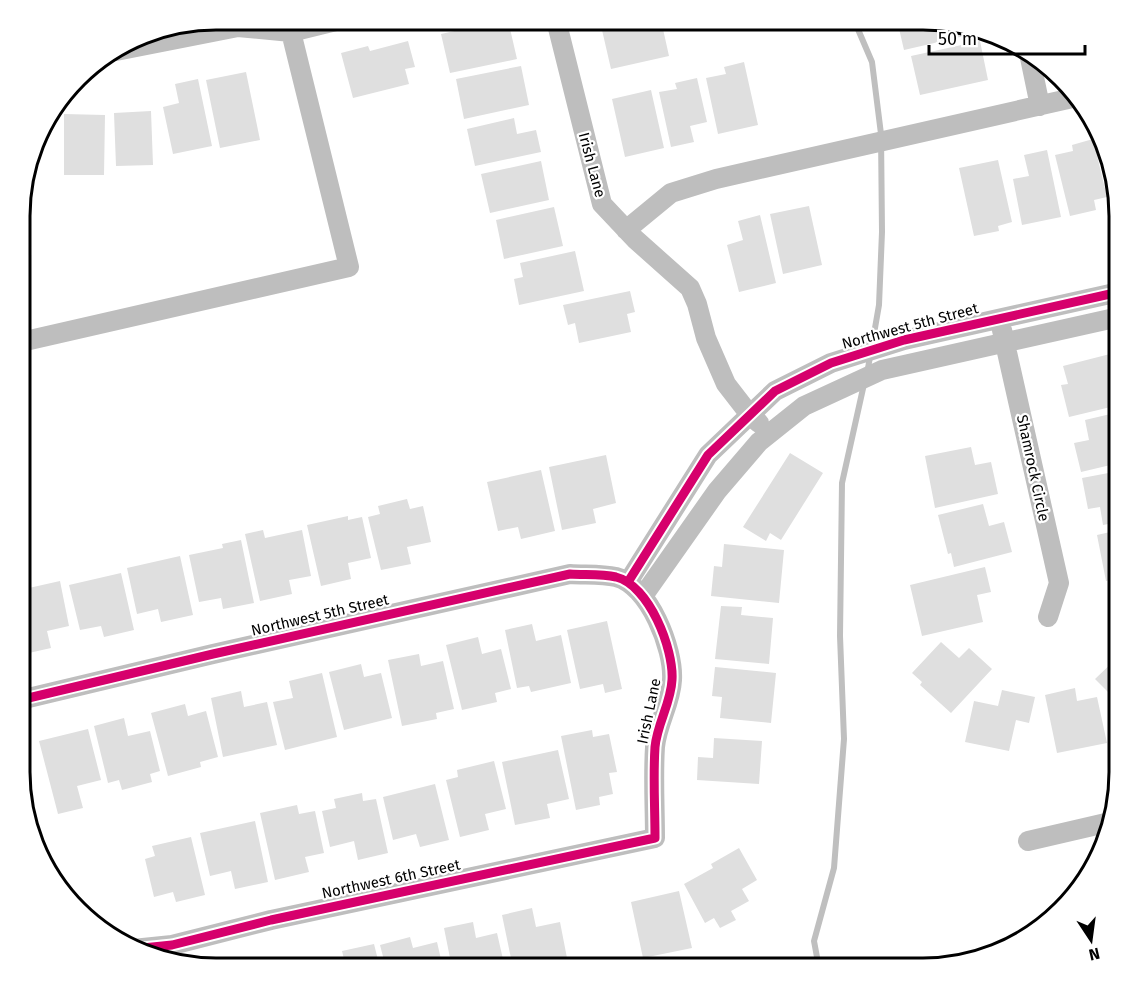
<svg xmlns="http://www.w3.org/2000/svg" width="1139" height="988" font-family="'Fira Sans',sans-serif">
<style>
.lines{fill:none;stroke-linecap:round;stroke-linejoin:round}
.stream{stroke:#bfbfbf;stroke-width:6}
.building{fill:#dfdfdf}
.street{stroke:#bebebe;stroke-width:20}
.cycleway-casing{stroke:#fff;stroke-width:13}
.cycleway{stroke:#d6006c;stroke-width:9}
.labels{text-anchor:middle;stroke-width:4.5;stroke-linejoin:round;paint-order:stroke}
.street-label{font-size:15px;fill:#000;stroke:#fff}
.rim{fill:none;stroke:#000;stroke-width:3}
</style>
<rect width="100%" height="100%" fill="#fff"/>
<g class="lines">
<path class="stream" d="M854,20L872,62L881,134L882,232L879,305L867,374
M819,968L814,941L834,868L844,739L840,636L842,483L864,384"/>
</g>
<path class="building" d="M504,20H508L517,59L450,73L441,34Z
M646,20H661L669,56L611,69L602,30Z
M897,20H937L968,28L969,35L904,50Z
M408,41L415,67L405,69L409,84L353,98L341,53L368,46L370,51Z
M980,41L988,80L920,95L911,56Z
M744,62L758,125L718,134L706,78L726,74L724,67Z
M521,66L529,105L464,119L456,79Z
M246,72L260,140L220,148L206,80Z
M697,78L707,122L690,126L694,142L671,147L659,92L677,89L675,83Z
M198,79L212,146L173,154L163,107L179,103L175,84Z
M651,90L664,148L625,157L612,99Z
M151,111L153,165L116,166L114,113Z
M64,114L105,115L104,175H64Z
M514,118L517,134L536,130L541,152L475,166L467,129Z
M1093,139L1107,197L1094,200L1096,210L1070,216L1055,155L1073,151L1072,145Z
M1047,150L1061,217L1022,225L1013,179L1029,176L1024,155Z
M998,160L1012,222L998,226L999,231L974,236L959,168Z
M541,161L549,200L490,213L481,174Z
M1112,175L1119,202L1117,205L1110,176Z
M809,206L822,265L783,274L770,214Z
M554,207L563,246L504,259L496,220Z
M760,215L776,283L739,292L727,245L743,240L738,221Z
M575,251L584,291L519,305L514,279L523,277L520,263Z
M630,291L635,312L627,314L631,332L579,343L575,323L568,325L563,305Z
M1110,354L1114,372L1119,371V405L1069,417L1061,385L1068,384L1063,366Z
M1119,412V463L1081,472L1074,443L1089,440L1085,420Z
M971,447L975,465L991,462L998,494L935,508L925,456Z
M790,453L823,473L781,540L770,533L766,541L743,527Z
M606,455L616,503L593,509L596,523L562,530L549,467Z
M541,470L555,531L521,539L518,527L498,531L487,482Z
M1119,471V522L1103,525L1100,507L1088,509L1082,478Z
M407,499L410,509L423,506L431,542L407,547L411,564L381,570L368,517L380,514L378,506Z
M983,504L989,526L1004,522L1012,552L954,567L951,553L948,554L938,515Z
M348,516V520L362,517L371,558L348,563L351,579L321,586L307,525Z
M263,530L265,538L302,530L311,576L289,580L292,594L260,601L245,534Z
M1119,530V578L1106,581L1097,535Z
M241,540L254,603L223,609L221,598L199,602L189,555L223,548L222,544Z
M724,544L784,550L779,603L711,596L714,566L722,567Z
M180,556L193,615L161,622L158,609L137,614L127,568Z
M985,567L991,592L977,595L983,622L922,636L910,585Z
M121,573L134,630L104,637L101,626L80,630L69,585Z
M60,581L69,626L47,631L51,648L20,655V590Z
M721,606L742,607L741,615L773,618L769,664L715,659Z
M607,621L622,689L605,693L603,684L580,689L567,630Z
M532,624L536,641L561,635L571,683L531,692L529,686L517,688L505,630Z
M478,637L482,654L501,649L511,689L495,693L497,702L462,710L446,645Z
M941,642L959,658L969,648L992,669L951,713L920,685L922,682L912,673Z
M419,654L421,666L443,661L454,709L436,713L437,719L402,726L388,660Z
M1118,657L1119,659V703L1095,679Z
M361,664L364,677L381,673L392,718L344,730L329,672Z
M715,667L776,673L771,723L720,718L722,697L712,696Z
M322,673L337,737L285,750L273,702L293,698L289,681Z
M1075,688L1077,701L1097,697L1107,743L1057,753L1045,695Z
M1002,690L1035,697L1029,723L1016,720L1009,751L965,742L974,701L998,706Z
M241,691L244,707L267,702L277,745L223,757L211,698Z
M185,704L188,716L206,711L218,757L200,762L201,767L168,776L151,713Z
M124,718L128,736L150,731L160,771L150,774L152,782L122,790L119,780L108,783L94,726Z
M88,729L101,780L77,786L83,808L58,814L39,741Z
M592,730L593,737L609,734L617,772L609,773L613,794L599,797L600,805L576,810L561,736Z
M714,738L762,741L759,784L697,780L698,757L713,758Z
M558,750L569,799L547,804L550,818L515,825L502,762Z
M494,761L506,809L485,814L489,830L460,837L446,780L458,777L457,770Z
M435,784L449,840L420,847L416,834L393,840L383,797Z
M362,793L363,801L376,799L388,853L358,860L354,841L330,847L322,811L336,808L334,799Z
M297,805L299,814L315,811L324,853L305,857L309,872L275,880L260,813Z
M255,821L268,882L235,889L231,871L210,876L200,833Z
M191,837L205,895L176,902L173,892L154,897L145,859L155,856L152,846Z
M739,848L757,880L742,889L749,901L731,911L736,920L720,928L714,918L705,923L684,884L713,868L711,864Z
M679,891L692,948L643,958L631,902Z
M532,908L536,927L560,922L567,958L555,961L556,967L513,968L502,915Z
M473,922L476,938L497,933L505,968H452L444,928Z
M410,937L413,948L437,942L443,968H386L380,945Z
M374,944L380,968H328L345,963L342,951Z
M313,959L315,968H284L283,966Z"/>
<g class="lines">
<path class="street" d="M556,20L602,204L635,239L690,288L697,304L706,338L726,384L750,415L759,423
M116,51L238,27L291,32L340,20
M1029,53L1040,106
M626,230L671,193L716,179L1077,97
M1002,330L1059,583L1048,617
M21,342L349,267L291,32
M628,582L708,455L775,391L831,363L904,340L1119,292
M643,596L717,491L759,442L804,406L882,370L1119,317
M20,700L213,654L570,574C585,575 602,574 616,577C649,585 674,649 672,680C671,703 657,724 655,747C653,777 655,808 655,838L271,920L172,945L133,949
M1028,841L1110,822"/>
<g class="cycleway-casing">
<path id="cycleway" d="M628,582L708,455L775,391L831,363L904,340L1119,292
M20,700L213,654L570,574C585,575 602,574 616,577C649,585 674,649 672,680C671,703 657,724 655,747C653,777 655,808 655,838L271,920L172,945L133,949"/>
</g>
<use href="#cycleway" class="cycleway"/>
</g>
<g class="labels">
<g class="street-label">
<text transform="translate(592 165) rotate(75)" y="5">Irish Lane</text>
<text transform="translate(910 326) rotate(-15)" y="5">Northwest 5th Street</text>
<text transform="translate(1033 468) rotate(78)" y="5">Shamrock Circle</text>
<text transform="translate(320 615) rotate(-13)" y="5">Northwest 5th Street</text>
<text transform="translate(649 711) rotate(-78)" y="5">Irish Lane</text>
<text transform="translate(391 879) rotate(-12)" y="5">Northwest 6th Street</text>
</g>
</g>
<path d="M0 0H1139V988H0ZM216 30H923A186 186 0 0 1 1109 216V772A186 186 0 0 1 923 958H216A186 186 0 0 1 30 772V216A186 186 0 0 1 216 30Z" fill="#fff" fill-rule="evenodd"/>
<path class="rim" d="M216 30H923A186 186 0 0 1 1109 216V772A186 186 0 0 1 923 958H216A186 186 0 0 1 30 772V216A186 186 0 0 1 216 30Z"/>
<g transform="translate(1091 940) rotate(167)" stroke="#ffffff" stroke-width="4.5" paint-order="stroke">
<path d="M0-4.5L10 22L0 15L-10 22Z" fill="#000000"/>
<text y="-9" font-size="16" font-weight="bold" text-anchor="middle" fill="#000000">N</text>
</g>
<path d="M929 45v9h156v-9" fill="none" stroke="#000000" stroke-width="3"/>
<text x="938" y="45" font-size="18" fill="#000000" stroke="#ffffff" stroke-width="4.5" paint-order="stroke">50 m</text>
</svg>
